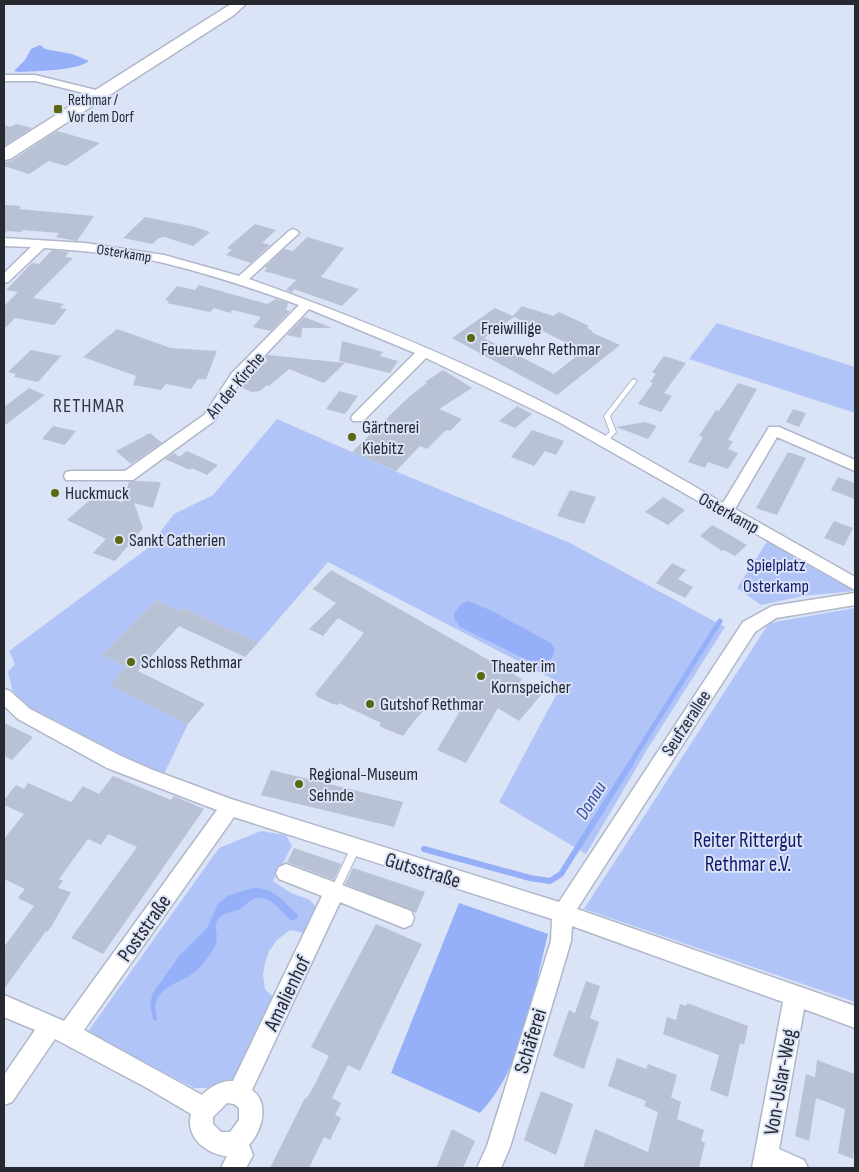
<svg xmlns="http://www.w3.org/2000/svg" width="859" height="1172" font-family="'Sofia Sans Condensed',sans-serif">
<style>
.green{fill:#b1c4f8}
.water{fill:#95aff9}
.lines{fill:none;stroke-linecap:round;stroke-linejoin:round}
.stream-far1{stroke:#95aff9;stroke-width:5}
.stream{stroke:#95aff9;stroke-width:6}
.building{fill:#b9c1d4;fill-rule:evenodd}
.service-casing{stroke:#b0b7ca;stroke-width:2}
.minor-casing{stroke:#b0b7ca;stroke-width:3}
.primary-casing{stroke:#b0b7ca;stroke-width:3}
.service{fill:#fff;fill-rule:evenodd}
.minor{fill:#fff;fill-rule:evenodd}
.primary{fill:#fff;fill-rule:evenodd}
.poi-dot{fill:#5a6911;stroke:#dbe3f6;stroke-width:2}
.labels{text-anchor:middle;stroke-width:4;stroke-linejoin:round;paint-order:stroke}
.far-poi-label{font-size:15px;fill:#272931;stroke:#dbe3f6;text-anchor:start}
.far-street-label{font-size:15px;fill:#272931;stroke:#dbe3f6}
.poi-label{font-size:18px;fill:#272931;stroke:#dbe3f6;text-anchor:start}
.street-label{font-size:18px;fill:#272931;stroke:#dbe3f6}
.park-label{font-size:18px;fill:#111a6d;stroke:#dbe3f6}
.water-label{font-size:19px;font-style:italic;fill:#354ca1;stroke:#dbe3f6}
.quarter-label{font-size:20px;letter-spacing:1px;fill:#303645;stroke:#dbe3f6}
.near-park-label{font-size:21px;fill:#111a6d;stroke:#dbe3f6}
.near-street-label{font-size:21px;fill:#272931;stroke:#dbe3f6}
</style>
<rect width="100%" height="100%" fill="#dbe3f6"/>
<path class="green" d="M717,323L855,367V413L689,359Z
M277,419L402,474L570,543L725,627L645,753L586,854L499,802L562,684L328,562L258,643L183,608L180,611L156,600L102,655L126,667L111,685L188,724L164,774L138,764L31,708L13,692L8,672L15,664L9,651L148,548L174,514L213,495Z
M768,540L855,590V591L803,596L761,605L737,588Z
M855,608V1002L584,909L769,623Z
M261,831L286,835L292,846L273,881L291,893L310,900L315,906V913L304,933L290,930L277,940L269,951L265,963L263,975L265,989L274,998L233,1082L210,1088H194L87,1033L219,848Z"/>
<path class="water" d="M40,45L45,49L72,54L89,61C77,71 35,71 18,72L14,71L25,60L31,49Z
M468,601L490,610L551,643L555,650L551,659L538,663L525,659L460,627L455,620L454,614L461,604Z
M253,888C275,887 283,902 298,915V918L292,921C281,913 274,897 258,898C248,899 244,909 235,911C229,913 223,913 218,919C212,928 221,937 214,948C209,956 202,966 195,972C183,981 161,986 156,1002C154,1008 157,1015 157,1021L153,1019L150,1003L153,993L180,955L207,928L218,904L229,895Z
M459,903L548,934C532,996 525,1064 480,1113L391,1073Z"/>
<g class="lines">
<path class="stream-far1" d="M630,764L720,621"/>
<path class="stream" d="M424,849L530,878L550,881L561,874L631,763"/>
</g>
<path class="building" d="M16,124L32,128L4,146V125L10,127Z
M57,131L100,143L66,166L49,161L29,174L4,166V162L11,161Z
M4,205L21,206L19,209L94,216L77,241L56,237L59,233L23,230L21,232L7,231L4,236Z
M145,217L195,227L210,232L193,246L164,237L159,238L152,244L123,238Z
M255,224L276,230L262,243L270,245L251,263L226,255L232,250L227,248Z
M307,237L344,248L321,277L359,289L342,306L294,289L292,293L286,290L296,280L264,271L267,268L265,267L284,249L293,251Z
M52,250L69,252L65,257L73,258L33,298L64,304L60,308L67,309L54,325L15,318L4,329V306L18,292L6,290L32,263L39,264Z
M199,285L267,304L276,299L288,303L286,310L290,311L271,331L253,327L261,317L233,310L230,313L214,308L210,312L167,303L169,301L165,300L177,286L195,290Z
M522,306L553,316L559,312L589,326L587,328L593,331L591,332L620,345L557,395L452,338L495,308L513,316ZM514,317L583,351L554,374L484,338Z
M304,317L330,327V328H302L301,338L287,335Z
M117,329L171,348L217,351L206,379H198L191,389L166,384L161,390L133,385L136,376L83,357Z
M342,341L383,352L380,356L398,361L390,373L339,361Z
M31,350L61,356L38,382L14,377L16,374L8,372Z
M268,355L345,363L324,383L289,369L269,386L267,385L260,391L252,392L240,387L268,360L264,359Z
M664,356L686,363L664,393L672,396L661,412L638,404L653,383L650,382L656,374L652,372Z
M443,370L472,388L439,409L462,419L450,431L446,430L427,449L420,446L396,471L352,452L410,396L427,383L425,382Z
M738,383L757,389L728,440L733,441L728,449L738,453L728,469L708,462L705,468L688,462L703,437L699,436L716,410L719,411Z
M29,388L45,395L4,426V407Z
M339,391L358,396L345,414L326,409Z
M517,406L532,414L515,428L499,421Z
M793,409L806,413L799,427L786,422Z
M645,422L657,426L648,439L616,427Z
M53,426L76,431L65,445L42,439Z
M532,430L564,441L556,455L545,451L534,466L511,457Z
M150,433L162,443L131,464L116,451Z
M187,451L218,465L207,475L192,468L190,470L165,459L174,453L179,457Z
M788,452L806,458L777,515L756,508Z
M838,477L855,483V499L831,490Z
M135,481L161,482L153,508L134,503L143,528L115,561L93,553L106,539L67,520L99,492L122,503L129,482Z
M570,490L596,497L584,524L557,516Z
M663,497L685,510L668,525L645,512Z
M834,521L853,528L844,546L824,538Z
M712,525L723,531L747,545L735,556L724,550L722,551L700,536Z
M672,563L686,570L678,579L693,587L685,598L656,583Z
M331,570L522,679L520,682L541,695L519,721L498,708L466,763L437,750L459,713L435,699L415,720L403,736L383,728L379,725L381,723L339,703L338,705L333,704L318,697L315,694L364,633L338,618L323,636L309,629L336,603L313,589Z
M156,600L180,611L183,608L258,643L245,657L179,626L138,671L205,704L188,724L110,685L126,667L102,655Z
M4,723L33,737L12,760L4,756Z
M271,770L403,802L394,827L261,795Z
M113,776L171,800L174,796L204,809L103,954L71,938L137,847L108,834L101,845L88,839L59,879L63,881L58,888L71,892L51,927L47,932L46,931L4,989V947L34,906L18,898L25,889L4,879V839L24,814L4,805V800L16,785L24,789L28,783L71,802L83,786L99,794Z
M294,848L341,864L334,880L287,862Z
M353,868L425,892L416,913L345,884Z
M376,924L422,944L360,1071L348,1065L332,1098L341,1103L335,1115L341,1118L330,1140L324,1137L309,1168H270L305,1098L306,1099L313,1088L329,1056L311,1047Z
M586,981L600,986L590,1018L599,1022L584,1069L553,1056L569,1010L575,1013Z
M687,1003L748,1026L744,1045L740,1043L728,1097L710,1090L719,1055L663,1034L667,1017L676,1020L680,1004L686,1006Z
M617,1058L646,1069L648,1064L677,1075L671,1097L681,1102L677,1119L704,1130L701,1141L705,1143L699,1168H583L595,1129L648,1152L658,1112L644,1106L646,1101L608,1086Z
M817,1060L855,1074V1139L853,1159L838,1153L845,1109L816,1098L809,1141L795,1136L806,1074L815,1077Z
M541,1091L573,1104L556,1155L524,1140Z
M452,1129L475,1141L463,1168H436Z"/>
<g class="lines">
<g class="service-casing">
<path id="service" d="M634,379L637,381L610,416L616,432L605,444H601L600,442L601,440L610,432L604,416L632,380Z
M355,844L358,845L360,848L338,894L335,895L332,894L330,891L332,888L352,845Z"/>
</g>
<g class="minor-casing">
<path id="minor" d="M4,75H35L104,92L105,94L100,97L35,81H4Z
M293,229L297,231L299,233L297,235L249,279C358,318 466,361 567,415C620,443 671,473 723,503L769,427H779L855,460V471L777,437L735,509L855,577V590L557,421L426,358L363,421H353L351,418L353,415L415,353L309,309L242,379L214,421L133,480H66L64,476L66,472L71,471H125L204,415L232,373L299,305C254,289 210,274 164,263C125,254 84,251 44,248L8,282L4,283V273L31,247L4,246V238L85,243L164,255L239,276L289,231Z
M855,593V605L776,618L755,632L577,909L855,1006V1028L804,1009L779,1149L804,1160L808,1168H752L783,1002L572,926L571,941L510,1147L501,1168H477L487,1146L551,941L552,919L234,817L84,1030L202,1095C210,1087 221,1080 233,1081L322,896L279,879L276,873L279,867L286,864L411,911L414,918L411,925L404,928L340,902L252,1090C270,1103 262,1131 249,1145L253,1155L246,1168H221L227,1156C206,1154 185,1137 191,1114L147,1088L55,1039L12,1102L4,1105V1075L35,1030L4,1017V995L64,1021L217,810L107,768L18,719L4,706V689L10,691L30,709L121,756L153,770L231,799L559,902L743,622L772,606ZM227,1103L234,1104L239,1108V1120L230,1132H221L213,1124V1117Z"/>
</g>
<g class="primary-casing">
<path id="primary" d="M231,4H246L234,15L10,159L4,160V148Z"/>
</g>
<use href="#service" class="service"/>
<use href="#minor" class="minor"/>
<use href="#primary" class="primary"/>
</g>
<g class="poi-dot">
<rect x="53" y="104" width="10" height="10" rx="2.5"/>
<circle cx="471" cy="338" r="5"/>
<circle cx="352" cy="437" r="5"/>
<circle cx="55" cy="493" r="5"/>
<circle cx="119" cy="540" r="5"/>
<circle cx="131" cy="662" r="5"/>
<circle cx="481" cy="676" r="5"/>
<circle cx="370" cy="704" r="5"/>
<circle cx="299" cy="784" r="5"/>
</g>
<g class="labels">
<g class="far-poi-label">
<text x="68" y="105">Rethmar /<tspan x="68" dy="17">Vor dem Dorf</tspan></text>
</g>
<g class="far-street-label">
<text transform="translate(124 253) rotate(9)" y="5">Osterkamp</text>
</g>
<g class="poi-label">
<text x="481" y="334">Freiwillige<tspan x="481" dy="21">Feuerwehr Rethmar</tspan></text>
<text x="362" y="433">Gärtnerei<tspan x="362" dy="21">Kiebitz</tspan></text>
<text x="65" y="499">Huckmuck</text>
<text x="129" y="546">Sankt Catherien</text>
<text x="141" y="668">Schloss Rethmar</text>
<text x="491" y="672">Theater im<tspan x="491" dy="21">Kornspeicher</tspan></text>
<text x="380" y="710">Gutshof Rethmar</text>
<text x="309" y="780">Regional-Museum<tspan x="309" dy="21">Sehnde</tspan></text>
</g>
<g class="street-label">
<text transform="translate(235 385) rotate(-50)" y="6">An der Kirche</text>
<text transform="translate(729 513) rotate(29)" y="6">Osterkamp</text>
<text transform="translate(686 723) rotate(-57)" y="6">Seufzerallee</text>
</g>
<g class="park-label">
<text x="776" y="571">Spielplatz<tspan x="776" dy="21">Osterkamp</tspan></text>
</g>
<g class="water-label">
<text transform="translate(590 800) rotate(-58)" y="7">Donau</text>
</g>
<g class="quarter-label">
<text x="89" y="412">RETHMAR</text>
</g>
<g class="near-park-label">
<text x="748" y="847">Reiter Rittergut<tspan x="748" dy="24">Rethmar e.V.</tspan></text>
</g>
<g class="near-street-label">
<text transform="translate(423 870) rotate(17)" y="7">Gutsstraße</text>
<text transform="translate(144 928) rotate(-55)" y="7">Poststraße</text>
<text transform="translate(287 993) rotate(-64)" y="7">Amalienhof</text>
<text transform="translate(530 1041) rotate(-73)" y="7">Schäferei</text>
<text transform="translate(780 1082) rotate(-80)" y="7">Von-Uslar-Weg</text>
</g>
</g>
<rect width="859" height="1172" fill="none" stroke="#272931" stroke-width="10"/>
</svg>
